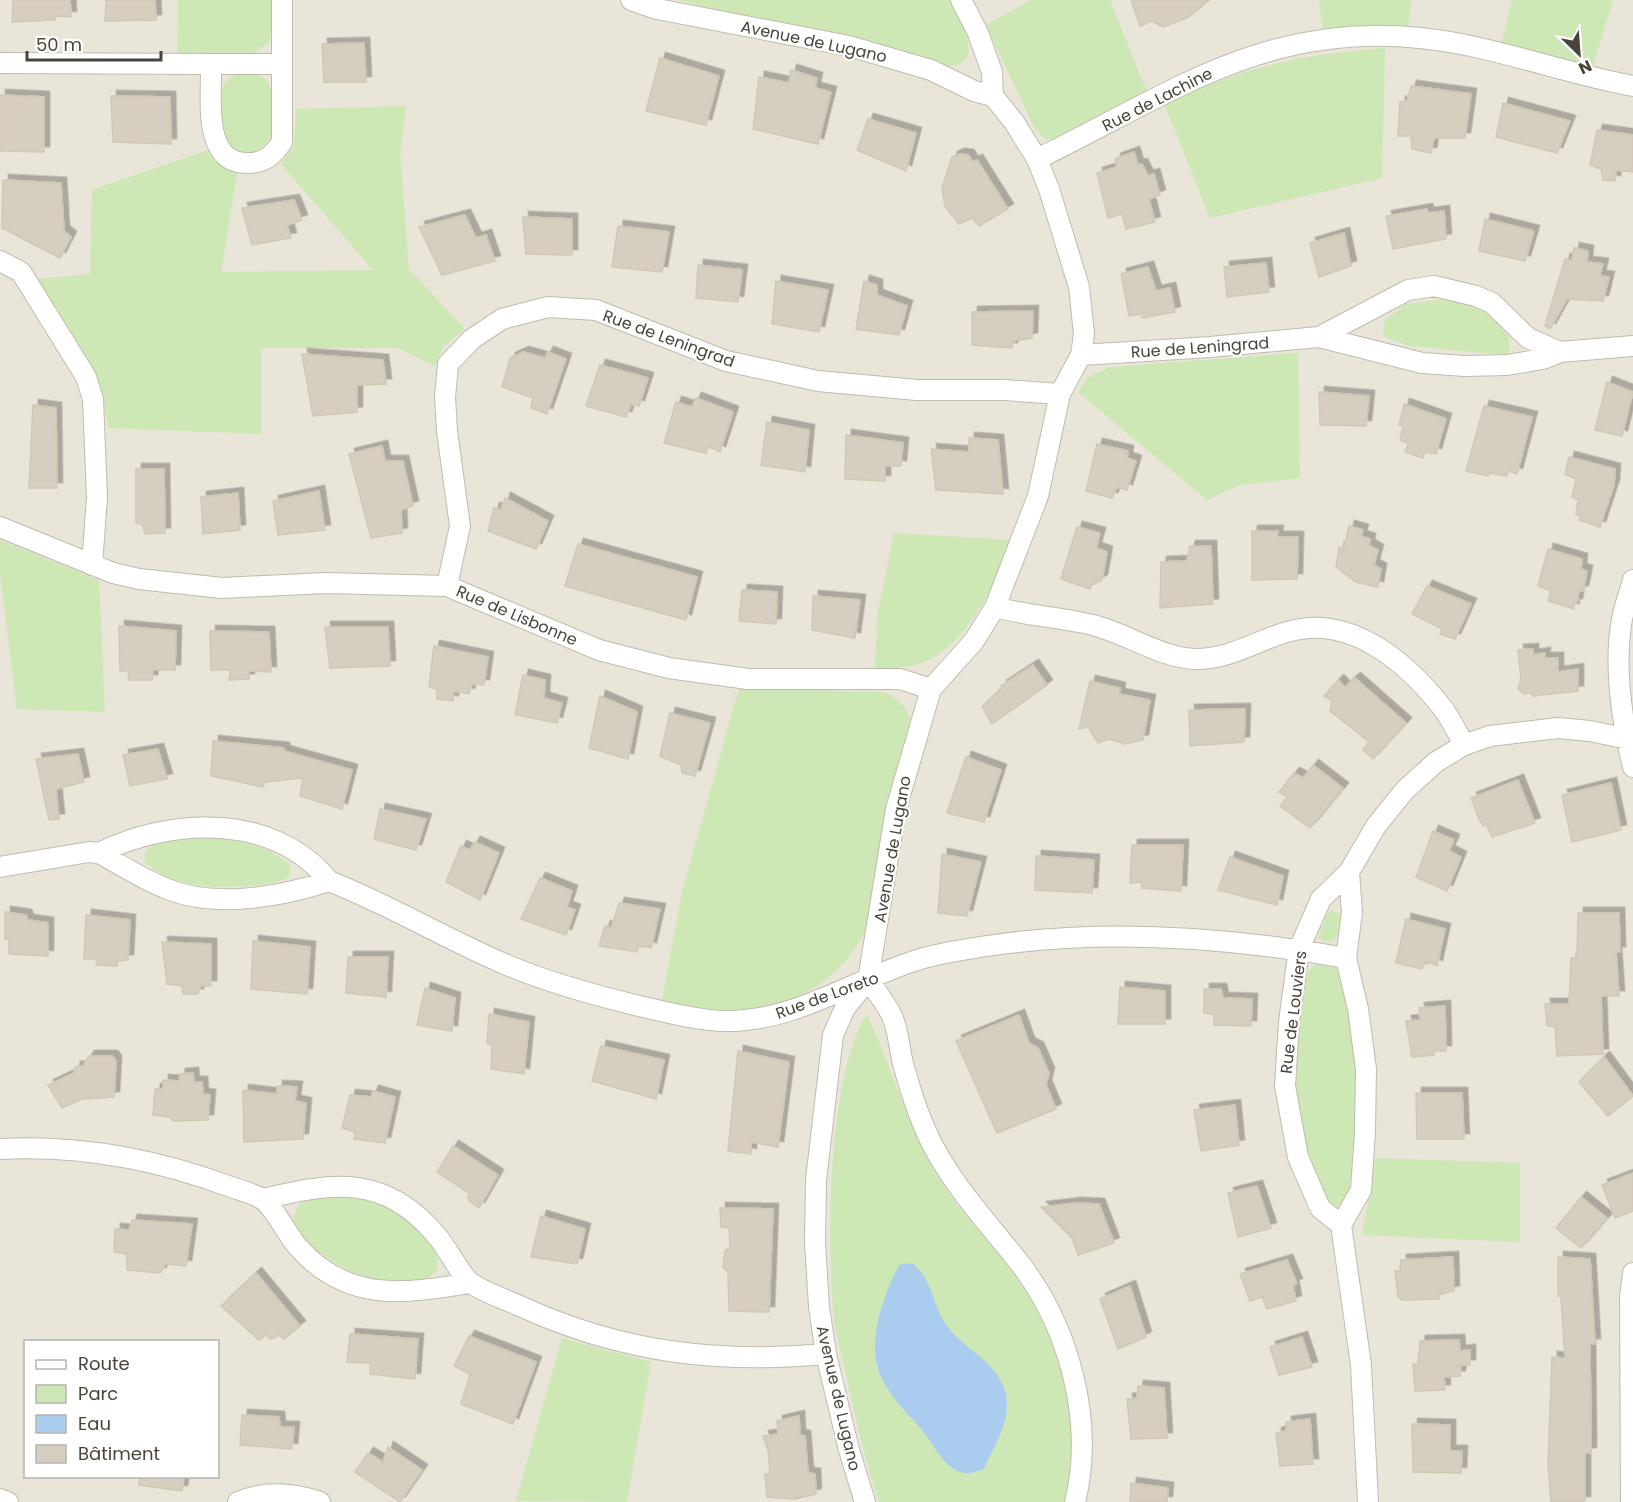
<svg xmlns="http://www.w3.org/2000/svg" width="1633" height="1502" font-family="Poppins,sans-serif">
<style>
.residential{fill:#e9e5d9;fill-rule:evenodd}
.green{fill:#cde7b5}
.water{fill:#aacdef}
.building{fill:#d6cfc0;stroke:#d1c8b4;stroke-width:1.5;filter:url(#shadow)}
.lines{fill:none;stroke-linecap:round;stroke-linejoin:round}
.minor-casing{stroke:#c0bbad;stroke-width:22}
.minor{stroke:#fff;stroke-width:20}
.labels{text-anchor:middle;stroke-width:4.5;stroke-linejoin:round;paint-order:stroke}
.street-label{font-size:16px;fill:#494439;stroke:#fff}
</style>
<defs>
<filter id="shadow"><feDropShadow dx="5.5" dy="-5.5" stdDeviation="0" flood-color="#0004"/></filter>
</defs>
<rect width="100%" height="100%" fill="#f5f3eb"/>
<path class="residential" d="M0,0H1633V1502H0ZM26,1342H218V1476H26Z"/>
<path class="green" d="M178,0H273L270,42L250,55H177Z
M678,0H950C960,19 989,67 945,66Z
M1031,0H1110L1147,92L1061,138L1046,140L1034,127L986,25Z
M1319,0H1411L1408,29L1323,32Z
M1512,0H1613L1592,69L1501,46Z
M1385,48L1382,178L1210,218L1165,105C1243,66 1299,55 1385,48Z
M246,72C253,74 261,75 267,81C274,89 274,126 271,136C268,145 259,151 250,153C220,160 213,100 225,83C230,76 238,75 246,72Z
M406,106L400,153L409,269L465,329L443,347L435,366L398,348H261V434L109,428L97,382L75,339L37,279L90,274L92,190L208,150L222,165L237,174L221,272L373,270L281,164L294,145L296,109Z
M1453,298L1487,313L1509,337V355L1409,346L1383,336L1385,320L1406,304Z
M1298,353L1300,478L1240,485L1207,500L1078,392L1087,378L1110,367Z
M894,533L1013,540C994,582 972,638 929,660C913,668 892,668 875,669L877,617Z
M0,540L99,580L105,712L17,709L0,574Z
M739,688L884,692C894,696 906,705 909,717C912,730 893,800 889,819C883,850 880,882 872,913C857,966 801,1008 747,1011C719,1013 690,1005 662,1000L682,892Z
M197,837C230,840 263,841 289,864L290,874C285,882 274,882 265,884C227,889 175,891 145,862V852L155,843Z
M1331,910L1341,915C1343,926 1339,933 1333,941H1323L1318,937L1327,914Z
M1325,963L1333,965L1341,973L1353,1035L1358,1106L1349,1195L1338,1206L1327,1205C1297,1138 1290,1094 1298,1021C1301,1000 1300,981 1314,965Z
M867,1014C892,1068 907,1127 938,1177C959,1211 988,1239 1012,1271C1052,1324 1076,1389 1076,1457C1076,1472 1069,1488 1066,1502H879C865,1460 855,1417 846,1374C842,1356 836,1338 834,1320C827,1247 827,1074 867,1014Z
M1375,1158L1520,1163V1242L1362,1235Z
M324,1195C343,1196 363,1196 380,1203C402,1212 445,1242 437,1270C405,1308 304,1260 293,1217L301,1201Z
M562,1338L651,1362L627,1502L516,1501Z"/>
<path class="water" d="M912,1263C933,1279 932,1305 947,1326C957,1340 973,1350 985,1361C1024,1398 1003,1428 984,1469C973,1473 965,1476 954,1469C939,1459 933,1443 922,1430C900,1404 873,1382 875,1344C876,1318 887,1288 899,1265Z"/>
<path class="building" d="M13,0H70L71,17L56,16L55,20L12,22Z
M106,0H155L156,20L105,21Z
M1131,0H1209L1189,17L1163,27L1152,21L1140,26Z
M364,43L366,82H324L322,44Z
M660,58L719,76L706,125L646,111Z
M791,70L817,78L815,88L831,92L818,144L753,129L759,77L789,83Z
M1411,86L1471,94L1465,138H1434L1431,153L1412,149L1411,136H1398L1400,102L1407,101Z
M0,95L44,97V152L0,151Z
M111,96L170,97L171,144L113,142Z
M1503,103L1570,121L1557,153L1496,137Z
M868,119L916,133L906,171L857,150Z
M1597,130L1633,135V172L1616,170L1615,181L1603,180L1601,169L1590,165Z
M1134,152L1138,165L1142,164L1148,176L1154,174L1160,195L1149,199L1155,222L1126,229L1122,214L1108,218L1097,173L1117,167L1115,159Z
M959,154L968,155L973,162L977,160L1008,209L979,226L972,218L959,224L945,206L942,188L952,157Z
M3,180L61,183L64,231L71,237L60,258L2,228Z
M294,200L302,220L287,225L291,238L252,245L242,208Z
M1427,209L1428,213L1444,211L1446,239L1393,249L1386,216Z
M465,215L476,238L486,235L495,261L442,275L419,227Z
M523,217L572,219V255L526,254Z
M1485,219L1534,231L1525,261L1479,251Z
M618,226L669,232L662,272L612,267Z
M1344,233L1351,266L1319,277L1310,243Z
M1574,248L1588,251L1587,262L1603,264L1600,276L1609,277L1603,301L1567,299L1550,329L1545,326L1565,259L1572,260Z
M1266,263L1269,292L1227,297L1224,267Z
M698,265L742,270L738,302L696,298Z
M1148,267L1156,291L1170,288L1175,312L1142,318L1141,314L1129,316L1121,274Z
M776,281L828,290L819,332L772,324Z
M864,281L877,285V295L907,306L899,335L856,329Z
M1033,311L1032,338L1012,341V348L972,345V312Z
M523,352L545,358L548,352L566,359L547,414L531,408L533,398L502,387L510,358Z
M302,354L383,360L386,384L357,385V412L313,416Z
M600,365L648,378L639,406L631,404L626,417L586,406Z
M1607,382L1633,392L1622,436L1595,430Z
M1319,392L1369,396L1366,426L1320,425Z
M696,398L733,412L720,452L708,446L706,453L664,443L676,402L692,407Z
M1404,404L1446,419L1436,454L1425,452L1423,458L1405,452L1408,443L1400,440L1403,426L1399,425Z
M33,405L56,408L57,488H29Z
M1484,406L1532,417L1517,474L1509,471L1506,476L1489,473L1488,476L1466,471Z
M767,422L809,430L805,472L761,465Z
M846,435L903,443L901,466H885V481L845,479Z
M969,438L998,440L1003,494L936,490L931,449L969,452Z
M1097,444L1128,451L1127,458L1136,461L1127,490L1117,487L1112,498L1086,491Z
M382,446L385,461H403L413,506L401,510L402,533L371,538L349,454Z
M1569,457L1615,469L1614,485L1600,527L1579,520L1580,516L1576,514L1578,500L1572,497L1576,479L1565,474Z
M136,469H164L165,533L145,534L143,525L136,523Z
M319,491L325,530L278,535L273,501Z
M238,493L240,530L203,534L201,497Z
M505,498L548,521L536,549L488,531L494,508L501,510Z
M1349,526L1363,530L1361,536L1370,539L1369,545L1378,550L1374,565L1381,569L1378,587L1356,582L1336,567L1339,547L1344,549Z
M1077,527L1100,533L1096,548L1107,552L1102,580L1091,585L1090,589L1061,579Z
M1252,531H1278L1277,537H1298L1297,579L1252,580Z
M578,544L697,577L686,620L565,586Z
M1190,546H1211L1213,604L1160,608L1161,562L1187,561Z
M1548,549L1582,559L1581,569L1587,571L1583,591H1579L1577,604H1573L1574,609L1548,601L1551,591L1538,586Z
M1427,586L1471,604L1455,639L1440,634L1442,629L1412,614Z
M742,590L777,592L776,624L739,621Z
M813,596L860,600L855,638L812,630Z
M119,626L176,631L175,670H153L152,680H129L128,671H120Z
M325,627H388L390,666L330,668Z
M210,631L269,632L271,672L249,671V679L229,680L231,670H211Z
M434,646L488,657L484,685L472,684L469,694L453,691V701L437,699V689L429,687Z
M1533,649V655L1545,653L1544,658H1558V672L1578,669V691L1533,696L1530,693L1523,694L1518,688L1521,679L1518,650Z
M1033,665L1047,685L992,724L982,707L1002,688L1001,686Z
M523,675L545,680L544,698L562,703L557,723L515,715Z
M1355,678L1406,723L1373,759L1363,750L1369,742L1330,711L1332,701L1324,696L1338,680L1345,687Z
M1090,681L1120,688L1119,694L1150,700L1143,740L1125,744L1108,739L1098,743L1088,727L1079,729Z
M600,696L637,712L628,759L589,748Z
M1245,709L1244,742L1190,746L1189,710Z
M670,713L710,723L695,776L682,773L681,765L660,756Z
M213,741L284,748V751L352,770L342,809L300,796L303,778L265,782L263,787L211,776Z
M158,749L167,779L130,786L123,755Z
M78,754L84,782L56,789L59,819L49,820L36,759Z
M966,757L1001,770L984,822L947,813Z
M1313,765L1343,788L1310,828L1280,806L1287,797L1279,792L1294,773L1303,778Z
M1518,780L1535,823L1492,837L1486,824L1483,826L1479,819L1471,798Z
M1611,783L1621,830L1572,842L1562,795Z
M380,809L426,819L416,850L374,839Z
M1433,831L1454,840L1449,851L1461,857L1447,891L1416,877Z
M475,842L499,853L480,900L446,882L461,846L470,850Z
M1132,845H1183L1181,891L1142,888L1141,882L1130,883Z
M942,854L981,862L967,916L938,913Z
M1036,856L1094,860L1092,893L1035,890Z
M1230,857L1283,876L1277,905L1218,890Z
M540,878L572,891L567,907L575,910L566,935L521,919Z
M619,903L660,909L651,948L639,945L637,952L599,946L605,926L611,928Z
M5,912L26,915L28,920L48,923V956L9,954V939H5Z
M1578,913H1619L1620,952H1616L1619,996H1601L1603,1054L1557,1056L1555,1026H1547L1545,1004H1569L1571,958H1577Z
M86,915L130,920L128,960H118L117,966L96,965L97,959H84Z
M1406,919L1445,929L1437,966L1426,961L1422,969L1396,963Z
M253,941L310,947L307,994L251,989Z
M162,942L211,944V986H200L198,994H183L182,986L167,984Z
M348,957H388L386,997L346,993Z
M1120,987L1165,991V1024H1118Z
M425,988L455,998L452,1031L417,1025Z
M1204,989H1221L1223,998L1252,999L1251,1026L1214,1025V1014L1204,1013Z
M1445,1006L1446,1051H1434V1055L1412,1057L1406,1021L1420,1020L1419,1008Z
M489,1014L529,1022L524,1074L491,1069L492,1045L487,1043Z
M1019,1015L1029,1043L1038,1048L1049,1073L1046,1085L1056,1109L997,1133L956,1041Z
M601,1046L664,1060L656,1099L592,1081Z
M738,1051L789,1062L778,1147L751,1142V1154L728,1151Z
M89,1056H112L116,1061L114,1097L82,1099L62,1108L48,1085L74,1073L75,1067L83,1066Z
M1604,1057L1633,1096L1608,1116L1579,1082Z
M193,1073L194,1082H202L203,1094L210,1095L208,1120L173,1121L170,1117L153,1115L155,1089H163V1080L179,1081L180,1074Z
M277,1086L297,1087L295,1101L306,1103L303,1139L244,1142L243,1090L277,1094Z
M373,1091L395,1097L385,1143L354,1139L355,1132L342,1128L350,1095L371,1097Z
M1416,1093H1462L1464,1139H1417Z
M1235,1105L1239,1145L1201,1151L1194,1110Z
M453,1146L498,1175L479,1208L468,1200L469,1193L437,1172Z
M1633,1173V1211L1615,1218L1602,1185Z
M1257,1186L1271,1228L1238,1237L1228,1193Z
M1581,1197L1607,1218L1581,1248L1556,1228Z
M1076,1203L1099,1204L1114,1243L1078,1255L1072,1238L1041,1207Z
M720,1208L773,1209L769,1312L729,1311L728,1273L723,1267L725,1251L730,1247L729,1228L721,1227Z
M541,1216L585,1229L577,1264L531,1257Z
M132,1220L192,1224L186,1266L165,1264L160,1273L127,1270V1254L114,1252L115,1229L129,1230Z
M1453,1257L1454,1291L1440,1294L1439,1299L1403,1300L1398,1297L1395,1271L1401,1270V1260Z
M1558,1257L1590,1259L1595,1344H1590L1591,1453H1585V1502H1551L1548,1464L1552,1357L1565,1358L1561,1296H1558Z
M1287,1260L1297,1284L1293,1285L1296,1301L1267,1309L1262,1297L1250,1301L1240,1274Z
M256,1273L300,1326L284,1339L279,1335L271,1339L266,1335L259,1340L221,1306Z
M1130,1286L1146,1337L1118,1349L1100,1299Z
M350,1334L418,1339L415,1379L370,1374V1363L347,1362Z
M469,1336L536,1362L513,1424L461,1404L470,1374L454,1366Z
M1302,1337L1312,1367L1279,1375L1270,1347Z
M1459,1340L1460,1351L1470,1350V1365H1461L1460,1376L1444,1377L1445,1390L1415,1391L1413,1364H1418L1420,1341Z
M1138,1386L1164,1388L1167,1438L1131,1439L1127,1399L1137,1398Z
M242,1415L279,1417L280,1427H294L292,1449L240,1445Z
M799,1416L800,1435L805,1436L808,1473L815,1474L816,1494L795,1499L767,1497L765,1474H770L768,1450L763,1436L778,1434L777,1421Z
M1310,1419L1313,1464L1280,1466L1276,1433L1286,1431V1422Z
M1412,1424L1450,1425V1451H1462L1461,1473L1413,1472Z
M388,1447L422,1470L400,1502L355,1472L368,1453L383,1462Z
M139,1476H184L182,1491L139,1485Z
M1131,1483L1168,1488L1167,1502H1130Z"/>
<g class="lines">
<g class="minor-casing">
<path id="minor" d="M631,0L657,9L849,46L931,70L974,91L993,96
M0,63L211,64
M211,64H282V142C273,155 265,163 249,163C201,165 212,96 211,64Z
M282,64V0
M1037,159C1169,95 1264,22 1420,38C1492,45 1562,73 1633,86
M0,261L21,272L86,377L93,399L97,498L92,565
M1319,337L1408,290L1434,286L1476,296L1492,303L1528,338L1560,352
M1081,355L1210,347L1319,337L1422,363L1465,366L1507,365L1543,359L1560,352L1633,346
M0,527L113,573L139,579L222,588L325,583L447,586L599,650L669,668L748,679H900L931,689
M1633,580C1629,595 1623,609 1621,625C1614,671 1622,721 1633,767
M447,586L460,526L447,431L445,397L448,364L472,339L502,319L548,307L596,310L726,361L818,381L917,390H1004L1060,394
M995,607C1027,616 1061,617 1093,625C1128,634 1161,658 1196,659C1230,659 1256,641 1287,632C1349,613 1405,661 1441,706C1450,717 1457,732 1464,745
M99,853C172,817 274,813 329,881C390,905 446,939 507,965C549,983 594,995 639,1006C666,1012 694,1020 722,1021C792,1023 850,982 914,961C937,953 962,950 987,946C1106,928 1228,937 1346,958
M0,867L89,852L99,853C121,865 142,879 165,888C214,909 280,897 329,881
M1349,872L1352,912L1346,958L1358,1009L1366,1069L1365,1131L1361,1190L1341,1225L1361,1365L1368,1502
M868,980C876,991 885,1002 891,1014C899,1029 899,1051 904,1067C911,1093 920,1120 932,1144C955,1188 988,1223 1018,1261C1069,1326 1095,1421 1075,1502
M0,1149C78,1145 155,1159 228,1186C239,1190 253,1193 262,1199C274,1207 287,1234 297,1246C347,1303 403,1294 470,1283
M263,1199C334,1182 385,1174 437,1236C446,1246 462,1277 471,1283C485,1293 505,1299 520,1306C620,1352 717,1364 826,1354
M1341,1225L1320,1208L1298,1157L1285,1086L1289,1022L1299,949L1321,899L1349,872L1376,826L1405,790L1436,762L1464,745L1490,736L1558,728L1590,731L1633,740
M0,1499L8,1502
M238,1502C264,1491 293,1493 320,1502
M865,1502L849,1450L826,1354L819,1307L815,1242L816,1180L833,1035L845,1008L868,980L896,809L931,689L974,641L995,607L1038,496L1060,394L1081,355L1084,334L1079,287L1049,189L1037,159L1014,122L993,96L992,72L978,33L961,0
M1631,1502L1630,1297L1633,1273"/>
</g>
<use href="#minor" class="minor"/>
</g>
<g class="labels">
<g class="street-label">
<text transform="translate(814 41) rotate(12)" y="6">Avenue de Lugano</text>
<text transform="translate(1157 99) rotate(-27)" y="6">Rue de Lachine</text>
<text transform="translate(669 338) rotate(20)" y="6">Rue de Leningrad</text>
<text transform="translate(1200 347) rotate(-4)" y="6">Rue de Leningrad</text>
<text transform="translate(517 615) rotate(23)" y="6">Rue de Lisbonne</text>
<text transform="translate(892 849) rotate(-80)" y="6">Avenue de Lugano</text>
<text transform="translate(827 995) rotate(-20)" y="6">Rue de Loreto</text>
<text transform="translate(1293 1012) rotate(-83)" y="6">Rue de Louviers</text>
<text transform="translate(839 1398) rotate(77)" y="6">Avenue de Lugano</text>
</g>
</g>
<rect x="24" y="1340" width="195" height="138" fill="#ffffff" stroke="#b6b4b0" stroke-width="1.5"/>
<rect x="36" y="1360" width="30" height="9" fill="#ffffff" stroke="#b6b4b0" stroke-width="1.5"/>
<text x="78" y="1370" font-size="18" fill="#494439">Route</text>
<rect x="36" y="1385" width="30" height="18" fill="#cde7b5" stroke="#b6b4b0" stroke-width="1.5"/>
<text x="78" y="1400" font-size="18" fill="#494439">Parc</text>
<rect x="36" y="1415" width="30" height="18" fill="#aacdef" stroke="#b6b4b0" stroke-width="1.5"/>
<text x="78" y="1430" font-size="18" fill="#494439">Eau</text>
<rect x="36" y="1445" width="30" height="18" fill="#d6cfc0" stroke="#b6b4b0" stroke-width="1.5"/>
<text x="78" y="1460" font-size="18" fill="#494439">Bâtiment</text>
<g transform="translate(1579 54) rotate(155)" stroke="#ffffff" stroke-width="4.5" paint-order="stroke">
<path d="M0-4.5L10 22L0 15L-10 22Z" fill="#494439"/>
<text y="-9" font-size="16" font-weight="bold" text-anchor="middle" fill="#494439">N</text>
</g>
<path d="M27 51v9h134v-9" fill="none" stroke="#494439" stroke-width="3"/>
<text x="36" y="51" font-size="18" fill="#494439" stroke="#ffffff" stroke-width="4.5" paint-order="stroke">50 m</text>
</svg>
